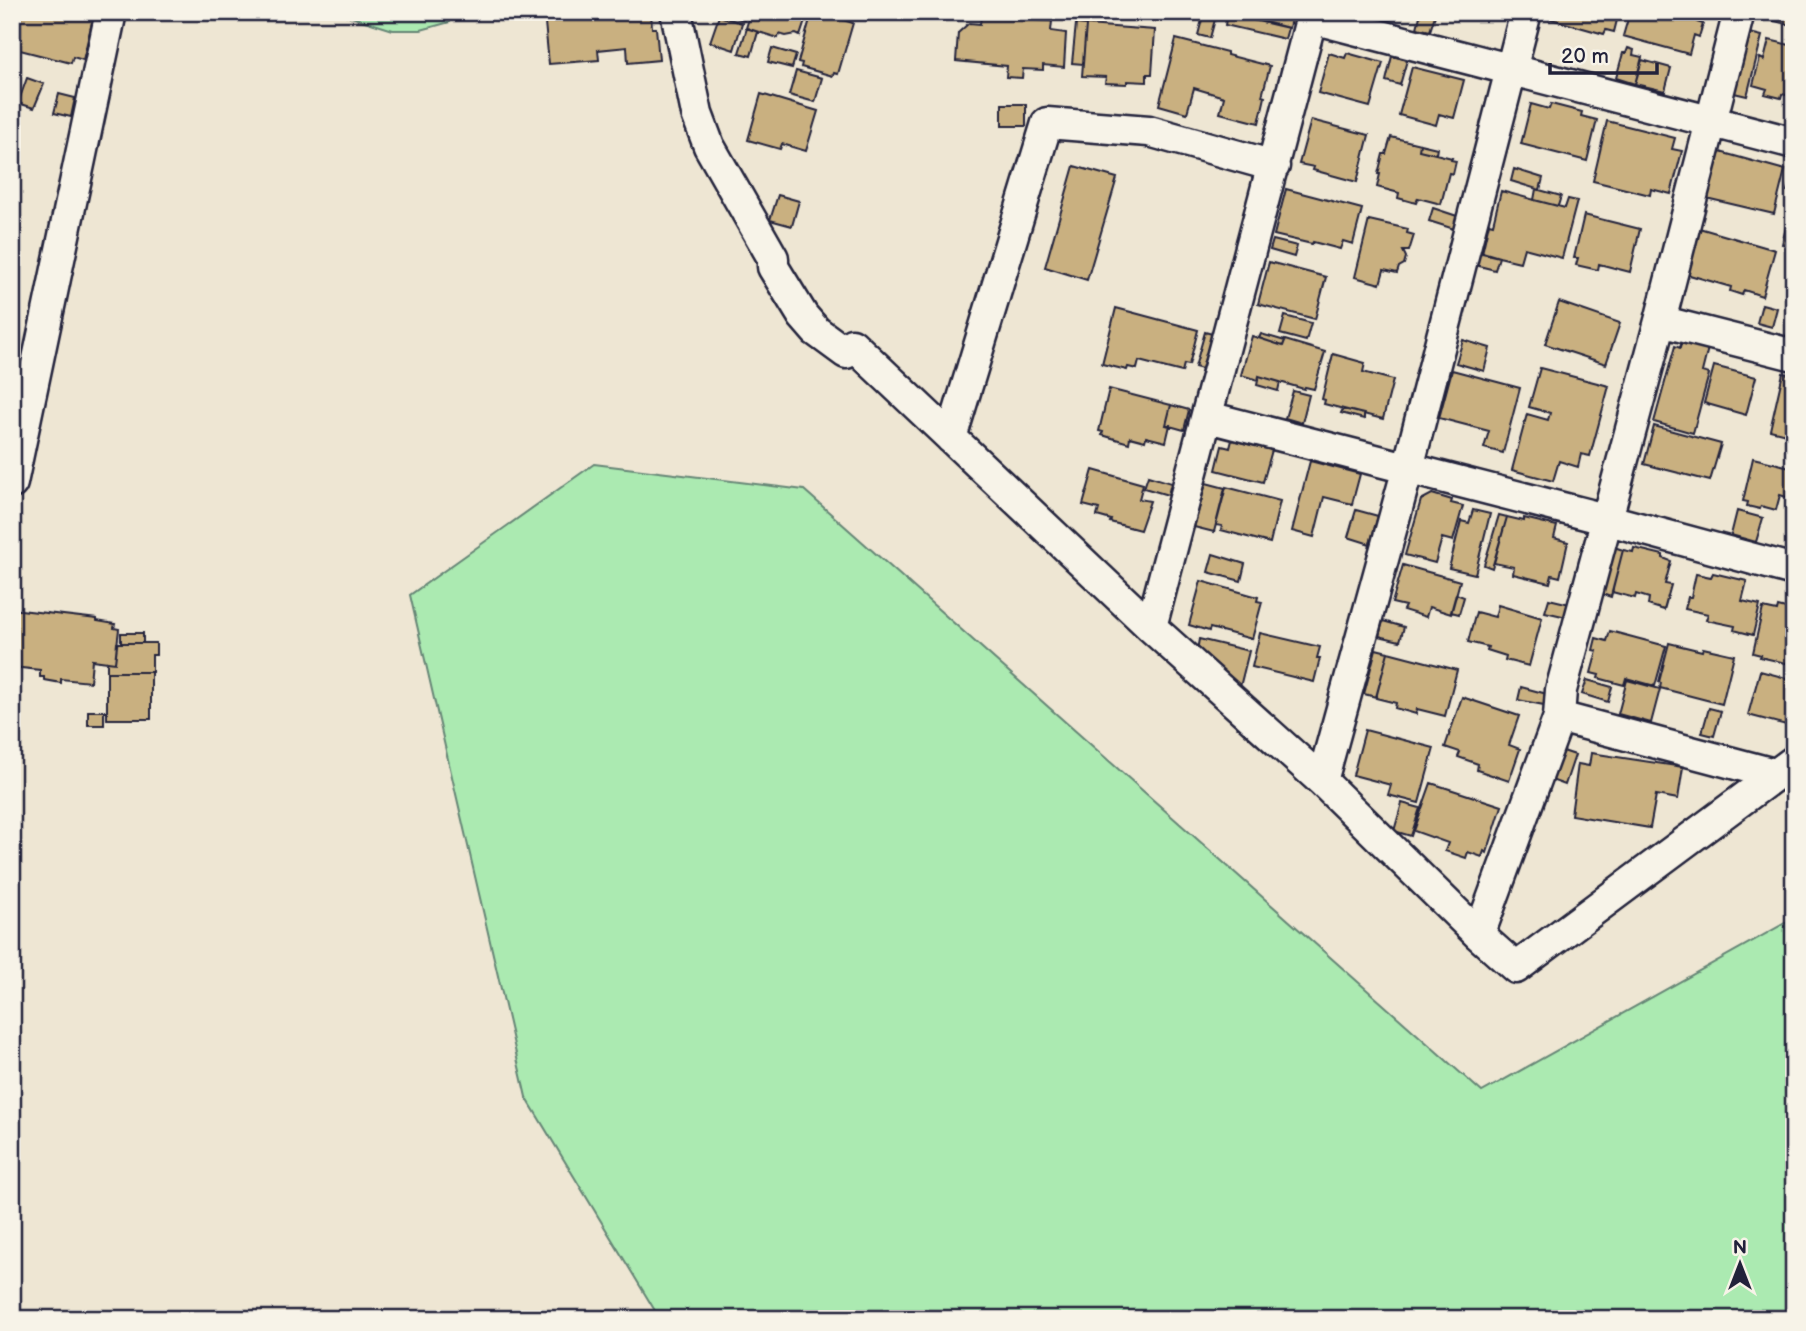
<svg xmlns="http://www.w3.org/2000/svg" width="1806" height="1331" font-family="'Balsamiq Sans',sans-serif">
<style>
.green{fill:#abeab1;stroke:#668676;stroke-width:2}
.building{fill:#c9b080;stroke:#22223b;stroke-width:2}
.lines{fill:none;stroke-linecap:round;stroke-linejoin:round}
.minor-casing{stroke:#22223b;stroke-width:35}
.minor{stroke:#f7f3e8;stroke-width:30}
</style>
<rect width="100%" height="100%" fill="#eee6d3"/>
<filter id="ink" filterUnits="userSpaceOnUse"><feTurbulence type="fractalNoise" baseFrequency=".0143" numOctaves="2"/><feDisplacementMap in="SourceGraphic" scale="14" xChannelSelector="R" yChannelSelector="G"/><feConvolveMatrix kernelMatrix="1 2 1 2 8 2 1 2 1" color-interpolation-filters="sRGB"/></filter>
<g filter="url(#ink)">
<path class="green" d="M336,12H451L450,22L421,30H393Z
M594,464L804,490L1482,1092L1794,918V1319H660L526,1097L410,595Z"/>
<path class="building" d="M12,12H69L93,18L83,60L73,57L71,63L12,48Z
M544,12H651L652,28H656L659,60L628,63L627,47L598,50L599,60L549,64Z
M729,12H746L744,20L728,16Z
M751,12H804L802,17L806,18L800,36L796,34L786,36L779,34L778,38L746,28Z
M812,12H835L833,17L853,23L838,74L834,73L833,76L801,67L802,63L798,62Z
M1204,12H1217L1210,38L1198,35Z
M1225,12H1297L1294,24L1290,23L1289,28Z
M1421,12H1436L1430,31L1417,28Z
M1546,12H1619L1614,32L1606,30L1604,34L1544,17Z
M1630,12H1699L1697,22L1703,24L1699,37L1694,35L1689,54L1623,36Z
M1773,12H1794V26L1771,20Z
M1227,14L1288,28L1285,39L1225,25Z
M719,16L742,23L734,50L710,42Z
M981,17L1052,21L1051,31L1066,33L1064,67L1043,65V70L1023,69L1022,78L1006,77L1007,66L956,61L958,33L969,23L980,24Z
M1076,24L1086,25L1083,64L1072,63Z
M1086,25L1155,30L1152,74H1147V82L1127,81V84L1105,83L1106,77L1082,76Z
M747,28L758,32L751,56L739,53Z
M1750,33L1762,36L1747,96L1734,93Z
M1176,39L1227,52V55L1270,66L1262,96L1265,97L1259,123L1220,113L1224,97L1194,88L1187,113L1159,105Z
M1769,40L1794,46V97L1782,94L1781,98L1765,94L1767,89L1753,85L1760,58L1764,60Z
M772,48L796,55L792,68L768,62Z
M1628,48L1634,50L1633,55L1642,57L1635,84L1616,78L1623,53H1626Z
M1329,53L1345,58L1347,53L1383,63L1370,107L1318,93Z
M1392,56L1407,60L1400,85L1386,81Z
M1642,60L1671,68L1665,91L1635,84Z
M1412,67L1464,80L1454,118L1439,114L1436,125L1399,115Z
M796,71L822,78L815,102L789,95Z
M27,78L44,84L34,108L18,103Z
M59,94L75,98L71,117L54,113Z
M761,94L818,111L806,151L782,144L780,149L748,140Z
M1002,104H1026V126H1002Z
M1531,104L1549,109L1551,104L1582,112L1581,116L1597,120L1587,161L1521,144Z
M1311,120L1369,135L1357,182L1313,170L1314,167L1299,164Z
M1607,121L1675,138L1672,149L1682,151L1671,194L1651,189L1650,195L1593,181Z
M1391,137L1420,144L1419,150L1452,158L1451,160L1456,161L1453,174L1449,173L1441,204L1418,198L1416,203L1398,198L1399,193L1377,187L1380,174H1378L1383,154H1386Z
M1420,144L1437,148L1436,154L1419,150Z
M1720,152L1785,170L1774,214L1706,198Z
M1794,165V193L1787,191Z
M1074,166L1117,178L1087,280L1045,267Z
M1514,169L1543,178L1540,190L1511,181Z
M1286,189L1362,209L1353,244L1343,241L1340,249L1313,242L1312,244L1274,235Z
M1536,189L1561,196L1558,206L1534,200Z
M1501,191L1565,208L1568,199L1577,201L1562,258L1524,248L1520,262L1482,253L1489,223L1493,224Z
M778,195L799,201L792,226L770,220Z
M1433,208L1457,216L1454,229L1429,221Z
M1584,215L1640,229L1630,272L1599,264L1598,270L1576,265L1578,258H1574Z
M1369,220L1408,229L1407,233L1414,235L1409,251H1403L1406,257L1404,264L1399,267L1397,273L1384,270L1380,284L1355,277Z
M1786,227L1794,229V247L1782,244Z
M1699,228L1775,250L1762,296L1744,290L1742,295L1730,291L1731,287L1686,274Z
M1273,240L1297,246L1294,257L1270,250Z
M1479,251L1499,257L1495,270L1475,265Z
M1269,262L1326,277L1315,319L1258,304Z
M1794,274V296L1788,294Z
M12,288L20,290L15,314H12Z
M1559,302L1620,323L1606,364L1545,344Z
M1762,304L1777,308L1772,327L1757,323Z
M1116,308L1198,330L1189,365L1184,364L1182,372L1139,361L1137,369L1128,367L1127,370L1102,364Z
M1285,316L1311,323L1306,341L1280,334Z
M1205,332L1212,334L1202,369L1195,367Z
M1261,334L1285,341L1283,346L1259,338Z
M1252,336L1283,346L1285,340L1325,352L1314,389L1305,387L1304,389L1259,376L1258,380L1241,375Z
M1463,340L1490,348L1484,371L1456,363Z
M1682,341L1708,348L1702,372L1709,374L1693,433L1654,422L1675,346L1680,348Z
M1333,354L1365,363L1363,372L1393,380L1383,419L1324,404L1325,400L1322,399Z
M1714,366L1756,377L1746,415L1704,403Z
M1540,368L1609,386L1590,456L1581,454L1578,467L1559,461L1553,481L1512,470L1527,414L1548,420L1550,413L1529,407Z
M1452,370L1520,388L1503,453L1484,448L1489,431L1439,418Z
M1783,373L1794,375V436L1770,430Z
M1259,376L1280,382L1278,391L1257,385Z
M1109,389L1171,405L1166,425H1170L1166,442L1146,437L1145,441L1130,437L1129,443L1102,435L1103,432L1099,431Z
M1293,391L1309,395L1302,423L1285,418Z
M1171,405L1189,410L1184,430L1166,425Z
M1343,409L1364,414V419L1341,413Z
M1654,426L1721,444L1710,481L1644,464Z
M1232,440L1272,450L1263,482L1216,470L1222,446L1230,448Z
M1753,458L1794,468V483L1790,498L1780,495L1776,510L1761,506L1760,509L1747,506L1748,502L1743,501Z
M1310,461L1360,474L1352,504L1324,497L1314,537L1292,531Z
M1093,470L1143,484L1139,499L1150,501L1140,530L1110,522L1111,520L1097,516L1099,509L1083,505Z
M1148,476L1171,483L1168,495L1144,488Z
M1206,483L1225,488L1214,532L1194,527Z
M1226,487L1280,501L1270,543L1221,530L1222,526L1216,525Z
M1432,494L1452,500L1451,503L1463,506L1453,541L1442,538L1435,563L1405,555L1421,500Z
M1356,510L1378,516L1370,544L1348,537Z
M1473,510L1490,514L1475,574L1449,568L1461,521L1469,523Z
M1737,511L1763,518L1756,542L1731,535Z
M1499,515L1507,517L1492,568L1484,565Z
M1507,517L1524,521V518L1557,526L1554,538L1568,542L1560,577L1552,575L1550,583L1513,574L1514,567L1494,563Z
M1614,547L1623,550L1611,597L1602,594Z
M1634,548L1663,555V558L1671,561L1665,584L1671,585L1664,610L1648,605L1649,598L1636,594L1635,598L1612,592L1623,550L1633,552Z
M1213,554L1245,564L1241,581L1208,572Z
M1403,565L1460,581L1451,614L1429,607L1426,617L1403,610L1405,606L1392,603Z
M1713,573L1747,581L1742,601L1760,605L1753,635L1734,630L1735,626L1706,620L1708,614L1685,609L1688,597H1691L1696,574L1711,577Z
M1201,581L1258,597L1257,601L1262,602L1252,639L1210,628L1209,631L1189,625Z
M1456,594L1464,597L1459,614L1451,612Z
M1549,599L1570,604L1567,617L1545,612Z
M1498,605L1542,618L1529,666L1505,660L1506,656L1487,650L1488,647L1468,642L1476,612L1495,617Z
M1778,607L1794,611V665L1760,657L1761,655L1753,653L1763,608L1777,611Z
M12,609L97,619V621L115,624L114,628L119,629L115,663L92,660L90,682L61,679V683L44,680V677H40V670L12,667Z
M1383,621L1404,627L1400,641L1379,636Z
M1610,631L1666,646L1655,686L1626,678L1624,685L1598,678L1599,675L1591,673L1597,651L1593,650L1596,638L1607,641Z
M121,633H143V643H121Z
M1260,633L1320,647L1317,658H1320L1314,682L1252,667Z
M1199,639L1249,651L1240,687L1197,651Z
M117,643H156V655H152V672H107V662L115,663Z
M1669,643L1702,651L1703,648L1734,655L1722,704L1660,688L1661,683L1659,682Z
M1376,649L1388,652L1376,697L1364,694Z
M1388,652L1457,670L1445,716L1417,709L1416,714L1395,708L1396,703L1376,698Z
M1760,671L1794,680V727L1748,715Z
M107,672H151V719H107Z
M1587,680L1612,687L1608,702L1582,694Z
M1627,680L1660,689L1651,723L1618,714Z
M1521,687L1547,694L1544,705L1518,700Z
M1462,697L1519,716L1509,745L1520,749L1509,781L1477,770L1478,764L1458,757L1460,752L1445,747Z
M1709,708L1721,711L1714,736L1702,733Z
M88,711H104V725H88Z
M1365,730L1434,748L1419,803L1388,795L1391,785L1353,775Z
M1560,750L1575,755L1565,785L1551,780Z
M1591,753L1683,767L1678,799L1656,795L1650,828L1571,815L1578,764L1589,766Z
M1431,783L1502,806L1487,853L1484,851L1482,857L1468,852L1466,858L1445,851L1448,843L1414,831Z
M1402,803L1420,808L1411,836L1394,831Z"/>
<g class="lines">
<g class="minor-casing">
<path id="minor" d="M676,12L697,114L709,146L773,258V267L803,316L816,331L846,353L852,344L1151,627L1322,781L1479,935L1516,968L1794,761
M1312,18L1794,143
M1660,321L1794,355
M1208,417L1605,519L1794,570
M951,438L1047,123L1149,131L1274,166
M12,483L111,12
M1151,627L1313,12
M1559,717L1774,774
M1322,781L1408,468L1526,12
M1479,935L1559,717L1561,690L1660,321L1739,12"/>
</g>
<use href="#minor" class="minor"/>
</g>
</g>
<rect width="1806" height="1331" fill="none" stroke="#f7f3e8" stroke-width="42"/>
<rect x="21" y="21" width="1764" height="1289" fill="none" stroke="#22223b" stroke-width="2.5" filter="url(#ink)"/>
<g transform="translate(1740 1264)" stroke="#f7f3e8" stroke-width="5" paint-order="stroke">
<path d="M0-5L12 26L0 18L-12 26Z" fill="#22223b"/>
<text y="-10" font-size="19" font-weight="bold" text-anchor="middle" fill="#22223b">N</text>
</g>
<path d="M1550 63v10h107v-10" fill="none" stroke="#22223b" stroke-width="3.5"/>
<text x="1561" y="63" font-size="21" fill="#22223b" stroke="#f7f3e8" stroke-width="5" paint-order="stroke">20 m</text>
</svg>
